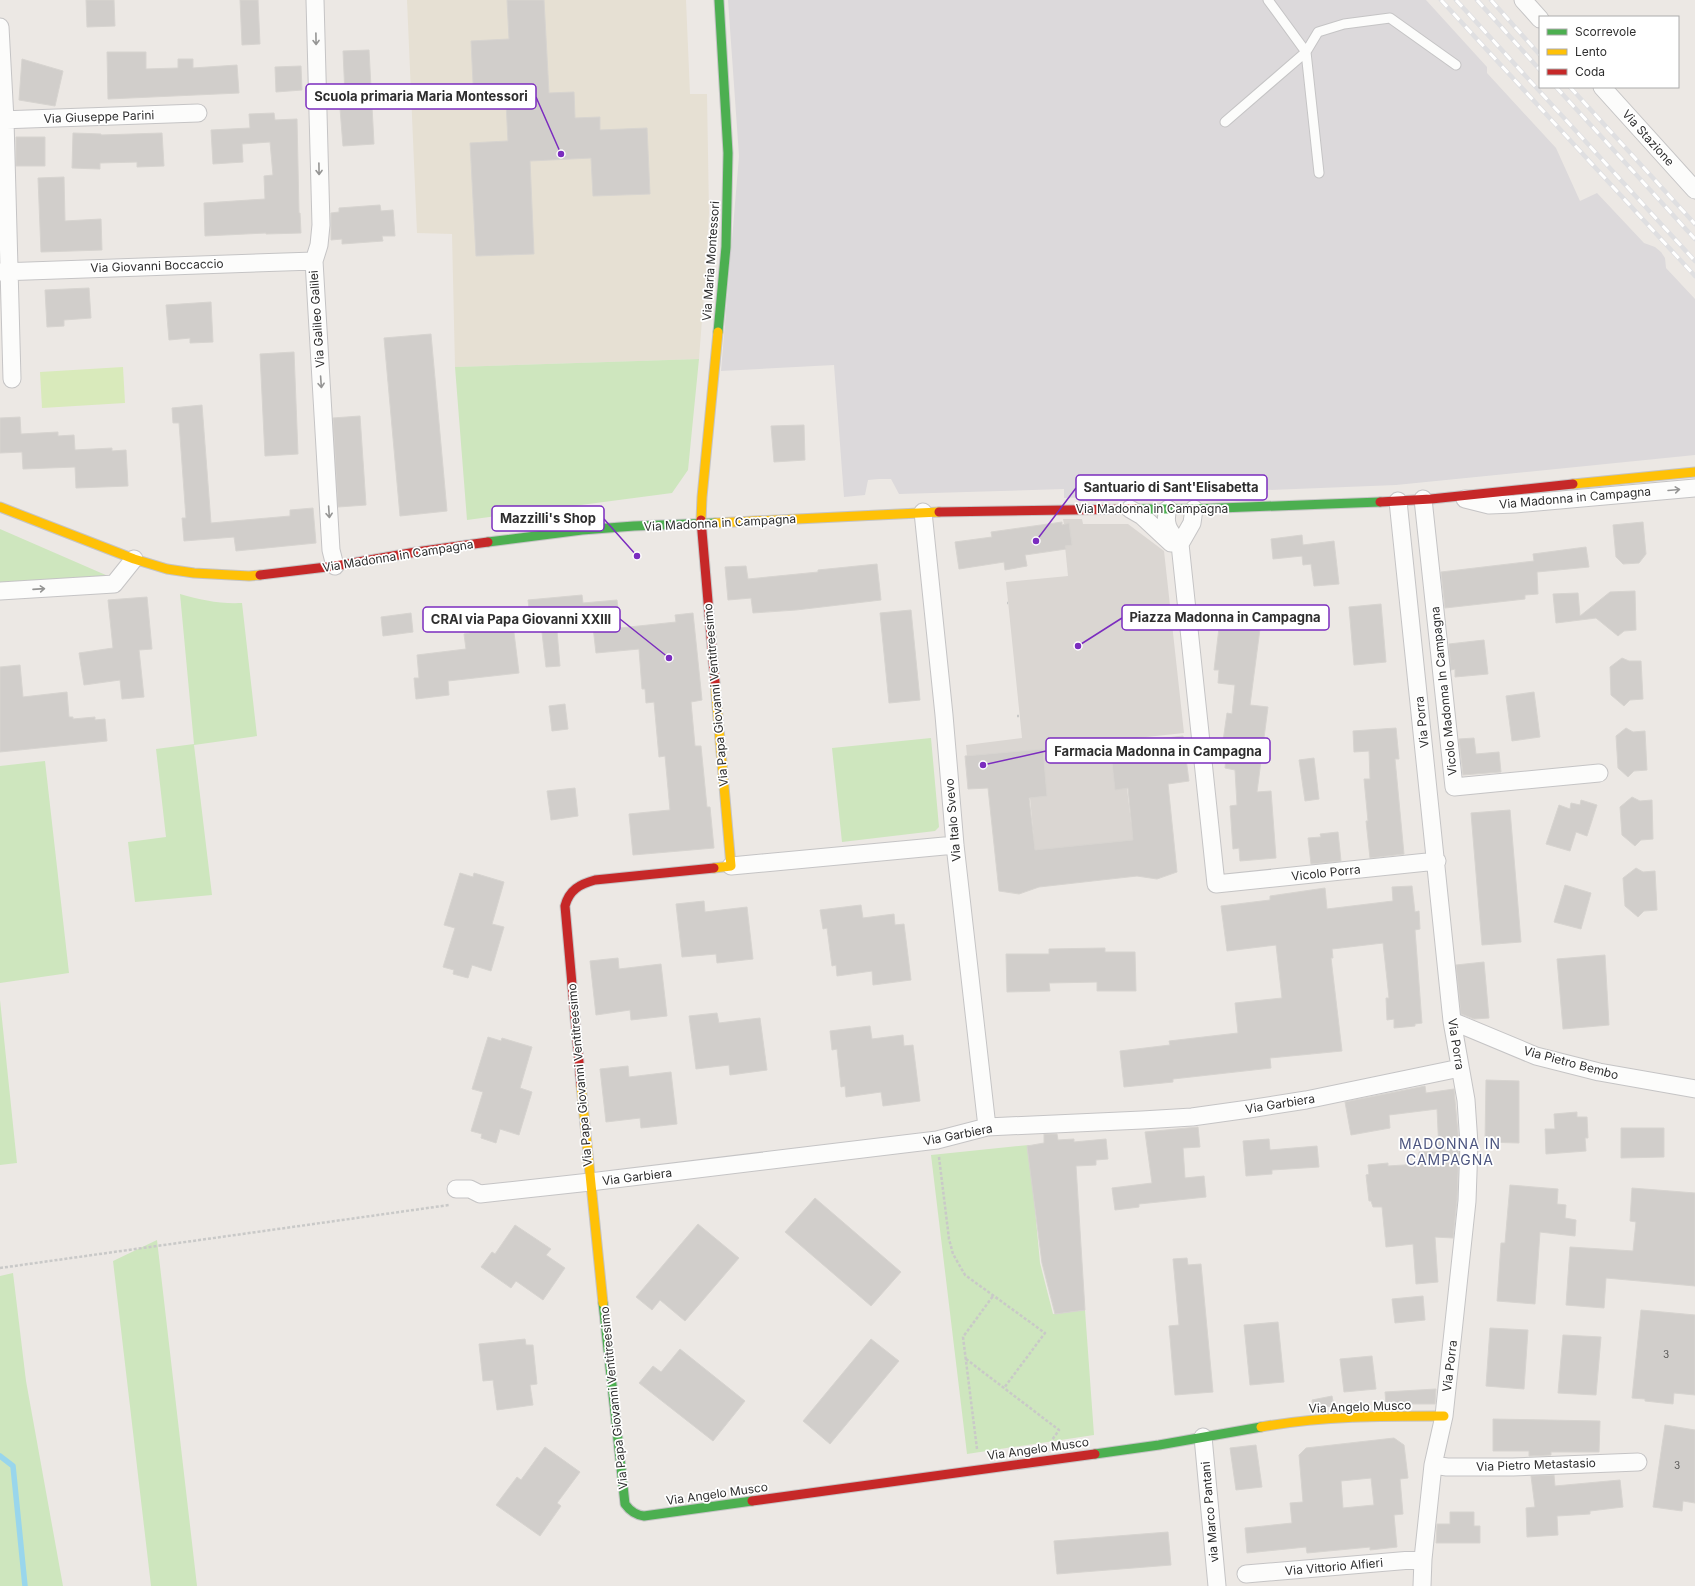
<svg xmlns="http://www.w3.org/2000/svg" width="1695" height="1586" font-family="Inter,sans-serif">
<style>
.industrial{fill:#dcd9db}
.education{fill:#e6e0d3}
.green{fill:#cee6be}
.pitch{fill:#d9eabb}
.plaza{fill:#dad6d2}
.lines{fill:none;stroke-linecap:round;stroke-linejoin:round}
.stream{stroke:#99d6ec;stroke-width:5.5}
.building{fill:#d1cecb;stroke:#d7d4d0;fill-rule:evenodd}
.lane-casing{stroke:#c5c4c5;stroke-width:11}
.street-casing{stroke:#c5c4c5;stroke-width:19}
.fast-casing{stroke:#c5c4c5;stroke-width:11}
.slow-casing{stroke:#c5c4c5;stroke-width:11}
.jam-casing{stroke:#c5c4c5;stroke-width:11}
.path{stroke:#c9c9c8;stroke-width:2.5;stroke-dasharray:3 2;stroke-linecap:butt}
.lane{stroke:#fcfcfb;stroke-width:9}
.street{stroke:#fcfcfb;stroke-width:17}
.fast{stroke:#4caf50;stroke-width:9}
.slow{stroke:#ffc107;stroke-width:9}
.jam{stroke:#c62828;stroke-width:9}
.rail-casing{stroke:#dfdfe1;stroke-width:4.5}
.rail{stroke:#fff;stroke-width:3;stroke-dasharray:9;stroke-linecap:butt}
.oneway{stroke:#959594}
.labels{text-anchor:middle;stroke-width:3.5;stroke-linejoin:round;paint-order:stroke}
.number-label{font-size:10px;fill:#585857}
.street-label{font-size:12px;fill:#2e2e2e;stroke:#fff}
.quarter-label{font-size:14px;letter-spacing:1px;fill:#4d5680;stroke:#fff}
.leader{fill:none;stroke:#7b2cbf;stroke-width:1.5}
.callout-dot{fill:#7b2cbf;stroke:#fff;stroke-width:1.5}
.callout{fill:#fff;stroke:#7b2cbf;stroke-width:1.5}
.callout-label{font-size:13px;text-anchor:middle;font-weight:bold;fill:#2e2e2e}
</style>
<rect width="100%" height="100%" fill="#ece8e4"/>
<path class="industrial" d="M728,0H1426L1487,67V73L1556,148L1580,201L1597,193L1644,243L1655,247L1661,252L1665,258L1666,268L1695,299V455L1396,485L1064,498V489L899,494L891,479H879L868,480L865,495L844,497L834,365L721,371L739,156Z"/>
<path class="education" d="M407,0H686L690,94H707L709,213L706,267L699,359L455,367L452,234L417,233Z"/>
<path class="green" d="M699,359L688,470L672,493L467,520L455,367Z
M0,529L108,576L0,583Z
M180,594C201,600 219,604 242,603L257,736L194,745L212,895L135,902L128,842L166,837L156,749L194,744Z
M931,738L939,827L935,831L842,842L832,748Z
M45,761L69,973L0,983V766Z
M0,1000L17,1163L0,1165Z
M1029,1145L1040,1263L1053,1314L1085,1310L1094,1435L967,1454L931,1155Z
M157,1240L197,1586H151L113,1261Z
M13,1273L26,1381L63,1586H0V1276Z"/>
<path class="pitch" d="M123,367L125,403L42,408L40,372Z"/>
<path class="plaza" d="M1063,519H1082L1083,524H1128L1164,551L1184,733L1109,741L1115,789L1127,788L1133,840L1035,850L1030,798L1047,796L1043,749L967,756L966,745L1022,738L1006,582L1068,576L1065,546L1072,545L1069,524H1064Z"/>
<g class="lines">
<path class="stream" d="M0,1456L13,1466L25,1586"/>
</g>
<path class="building" d="M86,0H114L115,26L87,27Z
M240,0H258L260,44L242,45Z
M507,0H544L549,93L574,92L575,118L600,117V130L647,128L650,194L593,196L591,158L530,161L534,254L476,256L470,143L508,141L506,102L474,103L471,41L509,39Z
M369,50L374,144L343,146L339,96L345,95L343,51Z
M107,52H146V69L178,68V59H193V68L237,65L239,93L108,99Z
M22,59L63,71L55,106L19,100Z
M301,66L302,90L276,92L275,67Z
M274,113L275,120L297,119L299,213H300L301,233L266,234V233L205,236L204,203L265,199L264,176L273,175L270,142L242,144L243,162L213,164L211,130L250,128L249,114Z
M73,133L101,134V135L162,133L164,166L137,167V162L100,163V169L72,168Z
M16,137H45V166H16Z
M64,177L65,221L101,219L102,250L41,252L38,178Z
M380,205L381,211L393,210L395,236H382L383,241L342,244V239L331,240V213L339,212V208Z
M89,288L91,318L64,320V326L47,327L45,290Z
M211,302L213,342L190,343V338L169,340L166,305Z
M431,334L447,511L400,516L384,338Z
M294,352L298,454L265,456L260,354Z
M202,405L211,523L290,516V510L313,508L316,543L236,551L234,537L184,541L182,518H186L179,423H173L172,408Z
M360,416L366,505L338,507L333,418Z
M20,417L21,434L58,432V436L74,435L75,450L112,448V451L126,450L128,486L76,488L75,467L23,469L22,452L0,453V418Z
M804,425L805,460L774,462L771,426Z
M1062,522V525L1069,523L1072,545L1065,546L1066,549L1025,555L1027,566L1005,570L1004,562L959,569L955,542L992,537L991,532Z
M1643,522L1646,554L1639,563L1623,564L1616,557L1613,525Z
M1302,535L1303,545L1334,541L1339,584L1314,586L1311,564L1303,565L1302,556L1273,559L1271,539Z
M1586,547L1589,567L1537,572L1538,594L1525,595V599L1445,608L1441,572L1534,561L1533,554Z
M877,564L881,600L796,610L753,613L751,598L728,600L725,567L746,566L748,579L818,572V570Z
M1635,591L1636,630L1624,631L1618,636L1596,618L1556,623L1553,594L1578,593L1580,616L1610,592Z
M582,595L583,603L617,600L620,628L676,622L675,615L693,613L702,700L691,702L695,746H701L707,807H710L714,848L633,855L629,814L670,810L665,756L659,757L654,702L646,703L645,689H642L639,649L596,653L593,627L557,631L560,666L546,667L541,624L531,625L528,600Z
M147,597L152,649L139,650L144,697L122,699L120,680L84,685L79,653L113,648L108,600Z
M1381,604L1386,662L1354,665L1349,607Z
M911,610L920,700L889,703L880,613Z
M411,613L413,632L383,636L381,617Z
M1226,617L1261,621L1250,705L1268,707L1257,792L1271,791L1276,858L1240,861L1239,848L1233,849L1230,806L1237,805L1235,770L1225,768L1226,756L1221,755L1227,713L1232,714L1235,685L1218,683L1219,670H1214L1219,628H1224Z
M513,625L519,673L448,681L449,695L416,699L414,678H419L417,655L466,649L464,634L470,633L469,631Z
M1484,640L1488,674L1455,677V669L1451,670L1449,644Z
M1622,658L1629,661H1641L1643,699L1630,700L1624,706L1611,695L1610,667Z
M20,665L23,697L67,692L69,717H73V719L95,717V720L105,719L107,741L0,752V667Z
M1534,692L1540,737L1512,741L1506,696Z
M565,704L568,729L552,731L549,706Z
M1396,728L1399,759H1395L1404,854L1370,858L1366,821H1368L1364,779H1370L1369,751L1354,752L1353,731Z
M1626,728L1633,732L1645,731L1647,770L1634,771L1628,777L1618,768L1616,736Z
M1183,736L1189,781L1168,784L1177,872L1157,879L1137,876L1039,887L1019,894L999,891L988,788L968,789L965,756L1043,749L1047,796L1029,798L1035,850L1133,840L1128,788L1115,790L1110,745Z
M1474,738L1476,754L1499,752L1501,772L1463,775L1459,739Z
M1314,758L1319,799L1305,801L1299,760Z
M575,788L578,816L551,820L547,791Z
M1632,797L1640,801L1652,800L1653,839L1641,840L1635,846L1622,835L1620,807Z
M1581,800L1597,805L1587,836L1576,832L1570,851L1546,844L1559,805L1570,809L1571,803L1580,805Z
M1510,810L1521,942L1482,945L1471,813Z
M1338,832L1341,861L1311,864L1308,838L1321,837L1320,834Z
M1636,868L1643,872L1655,871L1657,910L1644,911L1638,917L1625,906L1623,878Z
M460,873L473,877L474,873L504,882L492,924L504,927L491,971L472,965L468,978L453,974L454,970L443,967L455,928L444,925Z
M1565,885L1591,893L1581,929L1554,922Z
M1412,886L1415,912L1419,911L1420,929L1415,930L1422,1023L1415,1024V1026L1394,1028V1019L1387,1020L1386,998H1389L1383,943L1332,949L1333,958H1331L1342,1051L1270,1058L1271,1068L1173,1079V1082L1124,1087L1120,1051L1170,1045L1169,1041L1238,1033L1235,1003L1282,998L1276,945L1227,951L1221,906L1270,900V896L1325,888L1327,909L1393,901L1392,887Z
M704,901L705,912L747,907L753,959L717,963L716,954L682,957L676,904Z
M861,905L863,918L894,914L895,925L904,924L911,980L873,985L872,971L837,976L836,965L832,966L827,928L823,929L820,910Z
M1105,948V952H1135L1136,991H1097V982L1049,983L1050,991L1007,992L1006,954H1049V949Z
M1605,955L1609,1025L1563,1029L1557,959Z
M618,958L619,969L661,964L667,1016L631,1020L630,1010L596,1015L590,961Z
M1484,962L1489,1018L1474,1019L1461,1014L1456,965Z
M717,1013L719,1023L760,1018L767,1070L730,1075L729,1065L696,1069L689,1016Z
M870,1026L872,1039L903,1035L904,1046L913,1045L920,1101L883,1106L881,1092L846,1097L845,1086L841,1087L837,1049L832,1050L830,1031Z
M488,1037L501,1041L502,1038L532,1047L520,1088L532,1092L519,1135L500,1129L496,1143L481,1138L482,1134L471,1131L483,1092L472,1089Z
M628,1066L629,1077L671,1072L677,1124L641,1128L640,1118L606,1122L600,1069Z
M1486,1080L1519,1081V1143L1485,1142Z
M1425,1086L1426,1093L1454,1089L1459,1144L1457,1200L1453,1238L1435,1237L1438,1282L1416,1284L1413,1244L1386,1247L1382,1207H1373L1371,1201H1369L1366,1175L1369,1174L1368,1165L1388,1163V1166L1419,1164V1152L1439,1151L1437,1109L1389,1115L1390,1128L1351,1135L1345,1102Z
M1577,1112V1117H1587L1588,1138H1585L1586,1151L1546,1154L1545,1129H1555L1554,1114Z
M1198,1127L1200,1147L1183,1148L1185,1178L1204,1176L1206,1197L1139,1204V1207L1115,1210L1112,1188L1152,1183L1145,1132Z
M1621,1128H1664V1157L1621,1158Z
M1044,1134H1057L1058,1140L1074,1139V1142L1106,1139L1108,1159L1096,1160V1165L1076,1166L1085,1310L1055,1314L1042,1263L1027,1146L1044,1143Z
M1269,1139L1270,1150L1317,1146L1319,1167L1272,1170V1174L1246,1176L1243,1141Z
M1510,1185L1558,1189L1557,1204L1566,1205L1565,1218L1576,1220L1575,1236L1540,1232L1535,1304L1497,1301L1501,1243H1505Z
M1632,1188L1695,1193V1286L1606,1278L1604,1308L1566,1305L1570,1247L1633,1251L1636,1222L1630,1221Z
M815,1198L901,1272L871,1306L785,1232Z
M698,1224L739,1258L685,1321L660,1300L652,1310L636,1297Z
M515,1225L551,1249L546,1255L565,1268L543,1300L516,1281L511,1288L481,1267L492,1252L495,1254Z
M1187,1258L1188,1265L1201,1264L1213,1392L1175,1395L1169,1326L1179,1325L1173,1259Z
M1423,1296L1425,1320L1395,1323L1392,1299Z
M1641,1310L1695,1315V1395L1674,1393L1673,1404L1645,1401V1399L1632,1398Z
M1278,1322L1284,1382L1250,1385L1244,1325Z
M1490,1328L1528,1330L1524,1389L1486,1386Z
M1563,1335L1601,1337L1596,1395L1558,1393Z
M525,1339L526,1345H533L537,1384L530,1385L533,1405L497,1410L493,1380L483,1381L479,1344Z
M871,1339L899,1361L830,1444L803,1421Z
M680,1349L745,1401L713,1441L639,1383L653,1366L661,1372Z
M1372,1356L1376,1389L1344,1392L1340,1359Z
M1436,1389L1435,1404H1386L1385,1392Z
M1332,1396L1334,1406L1313,1408L1312,1400Z
M1493,1419L1600,1421L1599,1452H1551V1455L1529,1456V1451H1493Z
M1665,1425L1695,1430V1503L1683,1501L1682,1511L1653,1507Z
M1394,1438L1404,1445L1408,1478L1400,1479L1403,1514L1394,1515L1397,1547L1370,1550V1547L1307,1553L1306,1547L1247,1553L1245,1528L1292,1523L1290,1503L1303,1502L1299,1455L1306,1448ZM1371,1478L1374,1505L1343,1508L1341,1481Z
M1256,1445L1262,1487L1236,1490L1230,1448Z
M545,1447L580,1472L557,1503L561,1506L540,1536L496,1505L517,1477L521,1480Z
M1554,1475L1555,1486L1620,1480L1623,1507L1590,1511V1514L1557,1516L1558,1535L1527,1537L1526,1508L1535,1507L1531,1476Z
M1450,1512H1474V1526H1480V1543H1436L1437,1524H1450Z
M1168,1532L1171,1565L1057,1574L1054,1541Z"/>
<g class="lines">
<g class="lane-casing">
<path id="lane" d="M1268,0L1306,52L1319,173
M1225,122L1306,52L1318,32L1344,24L1390,18L1456,65"/>
</g>
<g class="street-casing">
<path id="street" d="M315,0L321,225L319,245L314,261L331,550L335,566
M1523,0L1540,19
M0,27L5,120L12,379
M1602,87L1695,190
M0,120L198,113
M0,272L314,261
M1423,499L1454,787L1599,773
M1465,499L1489,505L1515,504L1695,488
M1398,501L1452,1021L1466,1100L1469,1144L1467,1201L1444,1416L1433,1465L1423,1559L1422,1586
M1130,509L1142,516L1171,543
M1168,509C1163,525 1170,532 1180,544L1216,884L1437,861
M923,512L944,715L955,845L987,1127
M1180,544L1192,523L1194,509
M0,591L114,584L134,559
M731,866L955,845
M1452,1021L1536,1056L1599,1072L1695,1089
M456,1189H470L480,1194L590,1182L937,1140L987,1127L1142,1120L1192,1117L1249,1109L1306,1100L1460,1068
M1203,1437L1217,1586
M1433,1465L1447,1467H1513L1638,1462
M1246,1574L1423,1559"/>
</g>
<g class="fast-casing">
<path id="fast" d="M718,332L726,247L728,153L719,0
M1136,509H1194L1380,502
M488,542L582,530L634,526L715,523
M603,1303L625,1504C630,1511 635,1515 644,1516L752,1501
M1095,1454L1159,1445L1261,1427"/>
</g>
<g class="slow-casing">
<path id="slow" d="M1573,484L1695,472
M0,507L134,559L167,569L194,573L249,576L260,575
M701,520L702,497L718,332
M715,523L939,512
M714,868L731,866L715,683
M581,1085L603,1303
M1261,1427C1322,1416 1383,1416 1444,1416"/>
</g>
<g class="jam-casing">
<path id="jam" d="M1380,502L1431,499L1573,484
M939,512L1136,509
M701,520L715,683
M260,575L335,566L416,552L488,542
M581,1085L565,906C569,890 580,884 595,880L714,868
M752,1501L1095,1454"/>
</g>
<path class="path" d="M1007,603H1008
M1017,716H1019
M939,1157L949,1239L953,1254L965,1275L1045,1333L1004,1388
M0,1268L449,1205
M966,1359L1059,1430L1052,1440
M977,1449L963,1337L993,1296"/>
<use href="#lane" class="lane"/>
<use href="#street" class="street"/>
<use href="#fast" class="fast"/>
<use href="#slow" class="slow"/>
<use href="#jam" class="jam"/>
<g class="rail-casing">
<path id="rail" d="M1441,0L1695,276
M1456,0L1695,261
M1477,0L1540,70
M1491,0L1540,55
M1556,87L1695,239
M1570,87L1695,224"/>
</g>
<use href="#rail" class="rail"/>
</g>
<defs><path id="oneway-shaft" d="M-6 0H5M1.5-3L5.5 0L1.5 3" fill="none" stroke-width="1.6" stroke-linecap="round" stroke-linejoin="round"/></defs>
<g class="oneway">
<use href="#oneway-shaft" transform="translate(316 39) rotate(89)"/>
<use href="#oneway-shaft" transform="translate(319 169) rotate(89)"/>
<use href="#oneway-shaft" transform="translate(321 382) rotate(86)"/>
<use href="#oneway-shaft" transform="translate(1674 490) rotate(-5)"/>
<use href="#oneway-shaft" transform="translate(329 512) rotate(86)"/>
<use href="#oneway-shaft" transform="translate(39 589) rotate(-4)"/>
</g>
<g class="labels">
<g class="number-label">
<text x="1666" y="1358">3</text>
<text x="1677" y="1469">3</text>
</g>
<g class="street-label">
<text transform="translate(99 117) rotate(-2)" y="4">Via Giuseppe Parini</text>
<text transform="translate(1648 138) rotate(48)" y="4">Via Stazione</text>
<text transform="translate(711 261) rotate(-86)" y="4">Via Maria Montessori</text>
<text transform="translate(157 266) rotate(-2)" y="4">Via Giovanni Boccaccio</text>
<text transform="translate(317 319) rotate(-94)" y="4">Via Galileo Galilei</text>
<text transform="translate(1575 498) rotate(-5)" y="4">Via Madonna in Campagna</text>
<text x="1152" y="513">Via Madonna in Campagna</text>
<text transform="translate(720 523) rotate(-3)" y="4">Via Madonna in Campagna</text>
<text transform="translate(398 556) rotate(-9)" y="4">Via Madonna in Campagna</text>
<text transform="translate(1444 691) rotate(-96)" y="4">Vicolo Madonna In Campagna</text>
<text transform="translate(716 695) rotate(-95)" y="4">Via Papa Giovanni Ventitreesimo</text>
<text transform="translate(1422 722) rotate(-96)" y="4">Via Porra</text>
<text transform="translate(953 820) rotate(-95)" y="4">Via Italo Svevo</text>
<text transform="translate(1326 873) rotate(-6)" y="4">Vicolo Porra</text>
<text transform="translate(1456 1044) rotate(81)" y="4">Via Porra</text>
<text transform="translate(1571 1063) rotate(15)" y="4">Via Pietro Bembo</text>
<text transform="translate(580 1075) rotate(-95)" y="4">Via Papa Giovanni Ventitreesimo</text>
<text transform="translate(1280 1104) rotate(-9)" y="4">Via Garbiera</text>
<text transform="translate(958 1135) rotate(-11)" y="4">Via Garbiera</text>
<text transform="translate(637 1177) rotate(-7)" y="4">Via Garbiera</text>
<text transform="translate(1450 1366) rotate(-83)" y="4">Via Porra</text>
<text transform="translate(614 1398) rotate(-96)" y="4">Via Papa Giovanni Ventitreesimo</text>
<text transform="translate(1360 1407) rotate(-2)" y="4">Via Angelo Musco</text>
<text transform="translate(1038 1449) rotate(-8)" y="4">Via Angelo Musco</text>
<text transform="translate(1536 1465) rotate(-2)" y="4">Via Pietro Metastasio</text>
<text transform="translate(717 1494) rotate(-8)" y="4">Via Angelo Musco</text>
<text transform="translate(1210 1512) rotate(-95)" y="4">via Marco Pantani</text>
<text transform="translate(1334 1567) rotate(-5)" y="4">Via Vittorio Alfieri</text>
</g>
<g class="quarter-label">
<text x="1450" y="1149">MADONNA IN<tspan x="1450" dy="16">CAMPAGNA</tspan></text>
</g>
</g>
<path class="leader" d="M561 154L536 97M1036 541L1076 488M637 556L604 519M1078 646L1122 618M669 658L620 619M983 765L1046 751"/>
<g class="callout-dot">
<circle cx="561" cy="154" r="4"/>
<circle cx="1036" cy="541" r="4"/>
<circle cx="637" cy="556" r="4"/>
<circle cx="1078" cy="646" r="4"/>
<circle cx="669" cy="658" r="4"/>
<circle cx="983" cy="765" r="4"/>
</g>
<g class="callout">
<rect x="306" y="84" width="230" height="25" rx="4"/>
<rect x="1076" y="475" width="191" height="25" rx="4"/>
<rect x="492" y="506" width="112" height="25" rx="4"/>
<rect x="1122" y="605" width="207" height="25" rx="4"/>
<rect x="423" y="607" width="197" height="25" rx="4"/>
<rect x="1046" y="738" width="224" height="25" rx="4"/>
</g>
<g class="callout-label">
<text x="421" y="101">Scuola primaria Maria Montessori</text>
<text x="1171" y="492">Santuario di Sant'Elisabetta</text>
<text x="548" y="523">Mazzilli's Shop</text>
<text x="1225" y="622">Piazza Madonna in Campagna</text>
<text x="521" y="624">CRAI via Papa Giovanni XXIII</text>
<text x="1158" y="756">Farmacia Madonna in Campagna</text>
</g>
<rect x="1539" y="16" width="140" height="72" fill="#ffffff" stroke="#ababab"/>
<rect x="1547" y="29" width="20" height="6" fill="#4caf50" stroke="#ababab"/>
<text x="1575" y="36" font-size="12" fill="#2e2e2e">Scorrevole</text>
<rect x="1547" y="49" width="20" height="6" fill="#ffc107" stroke="#ababab"/>
<text x="1575" y="56" font-size="12" fill="#2e2e2e">Lento</text>
<rect x="1547" y="69" width="20" height="6" fill="#c62828" stroke="#ababab"/>
<text x="1575" y="76" font-size="12" fill="#2e2e2e">Coda</text>
</svg>
